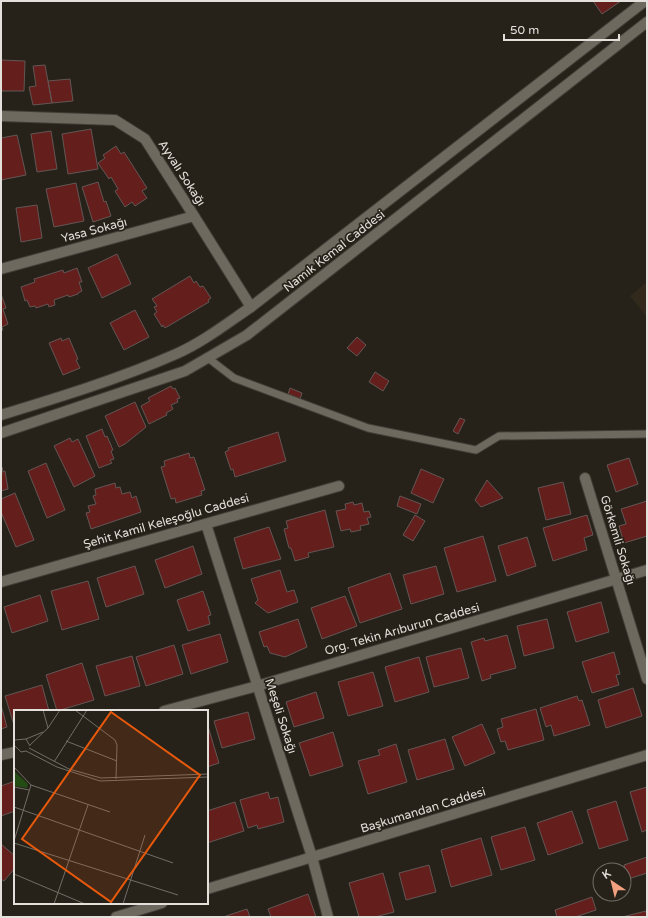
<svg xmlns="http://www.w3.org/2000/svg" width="648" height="918" font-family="'Varela Round',sans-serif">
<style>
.built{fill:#312a1c}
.building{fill:#641f1d;stroke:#625654}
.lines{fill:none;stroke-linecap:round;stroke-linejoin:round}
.service-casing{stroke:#423e38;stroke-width:9}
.minor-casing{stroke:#423e38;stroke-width:12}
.tertiary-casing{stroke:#423e38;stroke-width:12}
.service{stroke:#6d695f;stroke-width:7}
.minor{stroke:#6d695f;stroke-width:10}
.tertiary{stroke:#6d695f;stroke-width:10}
.labels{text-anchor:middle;stroke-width:3.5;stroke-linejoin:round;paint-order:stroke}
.street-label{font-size:12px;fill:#e3e0db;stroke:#262219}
.inset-road{fill:none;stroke:#726e67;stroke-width:1}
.view{fill:#e8590c;fill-opacity:0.15;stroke:#e8590c;stroke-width:2}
.inset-edge{fill:none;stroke:#e3e0db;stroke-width:2}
</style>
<rect width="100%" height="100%" fill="#262219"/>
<path class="built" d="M647,282V317L630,296Z"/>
<path class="building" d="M593,1H621L602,14Z
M1,60L25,61L24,91H1Z
M45,65L52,103L33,105L29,87L36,86L33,66Z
M70,79L73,101L52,103L48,81Z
M91,129L98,169L68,174L62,134Z
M51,131L57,169L37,172L31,134Z
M17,135L26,175L1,180V138Z
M116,146L121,154L124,152L147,188L142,191L147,198L135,206L132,202L125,207L115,191L118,189L111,177L109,179L98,163L105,158L103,155Z
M98,182L104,202L106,201L111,216L93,222L82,187Z
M76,183L84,221L54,227L46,189Z
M37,205L42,238L21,242L16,208Z
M117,254L131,284L102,298L88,268Z
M77,268L82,282H79L82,291L78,293V294L69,297L68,295L54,300L55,305L49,307L48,304L36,308L35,306L30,307L27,300L25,301L21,287L35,282L34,279L63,270L64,273Z
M190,276L194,283L196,281L200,287L203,286L211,298L208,300L209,302L165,328L163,325L162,327L154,314L157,312L154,307L157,306L152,299Z
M1,294L6,308L3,309L8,324L2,327L3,330L1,331Z
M135,310L149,337L124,350L110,323Z
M357,337L366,345L357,356L347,348Z
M61,338L62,341L69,338L78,359L76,360L80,368L63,375L49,343Z
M375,372L389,381L383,391L369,382Z
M171,386L173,389L175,388L180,398L177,399L178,402L171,405L173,409L166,413L167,415L149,424L141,406L150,401L148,398Z
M290,388L302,393L300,399L288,394Z
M135,402L146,427L125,444L119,447L105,416Z
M460,418L465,420L458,434L453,431Z
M102,429L105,437L107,436L113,450L111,451L114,459L110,460L112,463L99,468L86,436Z
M278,432L286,461L235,477L233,469L231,470L225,452L229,450L228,448Z
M70,438L72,442L78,439L95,476L74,487L54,446Z
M189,453L190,458L194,457L205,490L201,491L202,495L176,503L175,498L171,499L161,467L165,466L164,461Z
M629,458L638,484L616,492L607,465Z
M46,463L65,510L47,518L28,471Z
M2,467L3,472L5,471L8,489L1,491Z
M421,469L444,479L433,503L411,493Z
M487,480L503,498L481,507L475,500Z
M563,482L571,514L546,520L538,488Z
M115,483L116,488L120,487L122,494L130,492L132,498L136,496L141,512L91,529L86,513L90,512L88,506L96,504L93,496L96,495L95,489Z
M15,493L34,540L16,547L1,512V499Z
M400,496L421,504L417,514L397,506Z
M647,501V536L624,543L619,526L626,524L621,509Z
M353,502L354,505L362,503L364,512L369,511L371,517L367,518L369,524L360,526L361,530L351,532L350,529L341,531L336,511L346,509L345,504Z
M325,510L334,547L308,553L309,557L295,561L291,548H289L284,529L288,528L286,521Z
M415,515L425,521L413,541L403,535Z
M587,515L593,535L584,538L587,550L553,561L543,528Z
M269,527L281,559L243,569L234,538Z
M483,536L496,581L457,592L444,548Z
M527,537L536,566L507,576L498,546Z
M193,546L202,574L165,588L155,560Z
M135,566L144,594L106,607L97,578Z
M436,566L444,594L411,604L403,575Z
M280,570L287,592L294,590L298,602L268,613L255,603L258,600L251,579Z
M390,573L402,609L360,623L348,588Z
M88,581L99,619L62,630L51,591Z
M203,591L211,615L208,616L210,624L188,631L177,600Z
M40,595L48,621L12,633L4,607Z
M345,596L357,626L322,639L311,608Z
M601,602L609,632L576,642L567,612Z
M298,619L307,647L285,657L270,653L267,646L264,647L259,632Z
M547,619L554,648L524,656L517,626Z
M220,634L228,662L191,674L182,645Z
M507,635L516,668L490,675L491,678L482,681L471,642L484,638L485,641Z
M174,645L183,674L146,686L136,657Z
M461,648L469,678L434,687L426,657Z
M614,652L620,674L616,675L619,685L592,693L582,662Z
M132,656L140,686L105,696L96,666Z
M419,657L429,692L395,702L385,667Z
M82,663L94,700L57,711L46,675Z
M373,672L383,706L348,716L338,682Z
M42,685L49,711H15L14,725L5,696Z
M633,688L642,716L606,728L598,700Z
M316,692L324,718L294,727L286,702Z
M577,696L579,701L582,700L590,725L554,736L551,725L546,727L540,708Z
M1,705L7,727L1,729Z
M536,709L544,740L508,750L505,741L501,742L497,729L503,727L501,719Z
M248,712L255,739L222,748L214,721Z
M207,723L219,763L207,767Z
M482,724L495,753L465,766L452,737Z
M333,732L343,766L310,776L299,743Z
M445,739L454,769L417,780L408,750Z
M396,744L407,782L368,794L358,761L380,755L378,750Z
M15,781V811L1,816V786Z
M647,787V830L642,832L630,792Z
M268,792L270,799L278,797L284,822L258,829L257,825L248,828L240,800Z
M616,801L628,840L599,849L587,810Z
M235,802L244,831L207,843V811Z
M572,811L583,843L548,855L537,823Z
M525,827L535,860L501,870L491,837Z
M481,838L492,875L451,887L441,850Z
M1,844L15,856V868L4,881L1,879Z
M647,857V873L628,879L624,865Z
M429,865L436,892L406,900L399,873Z
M383,873L394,912L375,917H359L349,883Z
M308,894L316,917H271L268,909Z
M592,897L596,910L575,917H557L555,910Z
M247,909L250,917H223Z
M646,911L647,917H622Z"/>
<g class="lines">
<g class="service-casing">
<path id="service" d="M208,358L234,378L368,428L476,450L499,436L647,434"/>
</g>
<g class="minor-casing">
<path id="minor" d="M1,116L115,120L145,139L194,216L251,307
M1,269L194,216
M585,478L647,679
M206,524L312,857L328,917
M1,582L339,486
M164,711L257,686L647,570
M1,755L15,752"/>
</g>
<g class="tertiary-casing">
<path id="tertiary" d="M1,415C60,397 119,379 176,354C203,342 226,324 251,307L645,1
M1,433L185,371L247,335L647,22
M207,889L647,755
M116,917L162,903"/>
</g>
<use href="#service" class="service"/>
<use href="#minor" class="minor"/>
<use href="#tertiary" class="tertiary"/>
</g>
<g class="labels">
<g class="street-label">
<text transform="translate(182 173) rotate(57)" y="4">Ayvalı Sokağı</text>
<text transform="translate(94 230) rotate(-15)" y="4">Yasa Sokağı</text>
<text transform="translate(334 251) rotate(-38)" y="4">Namık Kemal Caddesi</text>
<text transform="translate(166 521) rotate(-16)" y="4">Şehit Kamil Keleşoğlu Caddesi</text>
<text transform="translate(618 540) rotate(73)" y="4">Görkemli Sokağı</text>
<text transform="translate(402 629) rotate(-16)" y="4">Org. Tekin Arıburun Caddesi</text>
<text transform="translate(281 716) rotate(72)" y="4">Meşeli Sokağı</text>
<text transform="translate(423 810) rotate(-17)" y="4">Başkumandan Caddesi</text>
</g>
</g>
<g transform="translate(14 710)">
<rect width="194" height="194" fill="#262219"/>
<path d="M0,61L14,74L13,78L0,76Z" fill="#234c14"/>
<path class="inset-road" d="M29,0L34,18M61,0L101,30L103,35L102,69M12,29L29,22M0,30L12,29L16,36M52,31L103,51M0,35L7,42L12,41L43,57L86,71L194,67M16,35L34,18L46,0M15,38L55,59L87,68L194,64M40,52L73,0M0,57L17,75L96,102M0,77L15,80M0,97L159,153M0,131L17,75M0,133L164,185M0,164L71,194M40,194L74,95M109,194L131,125"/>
<path class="view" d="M97,2L186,65L97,192L8,129Z"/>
<rect width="194" height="194" class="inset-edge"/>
</g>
<rect width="648" height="918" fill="none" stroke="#e3e0db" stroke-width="4"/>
<g transform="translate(612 882) rotate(325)"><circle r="19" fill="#262219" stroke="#726e67"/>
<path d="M0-3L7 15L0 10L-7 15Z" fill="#f2a080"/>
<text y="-6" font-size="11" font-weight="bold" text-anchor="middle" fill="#e3e0db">K</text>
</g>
<path d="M504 34v6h115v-6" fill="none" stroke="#e3e0db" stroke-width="2"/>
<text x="510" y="34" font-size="12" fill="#e3e0db" stroke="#262219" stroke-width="3" paint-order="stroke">50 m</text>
</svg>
